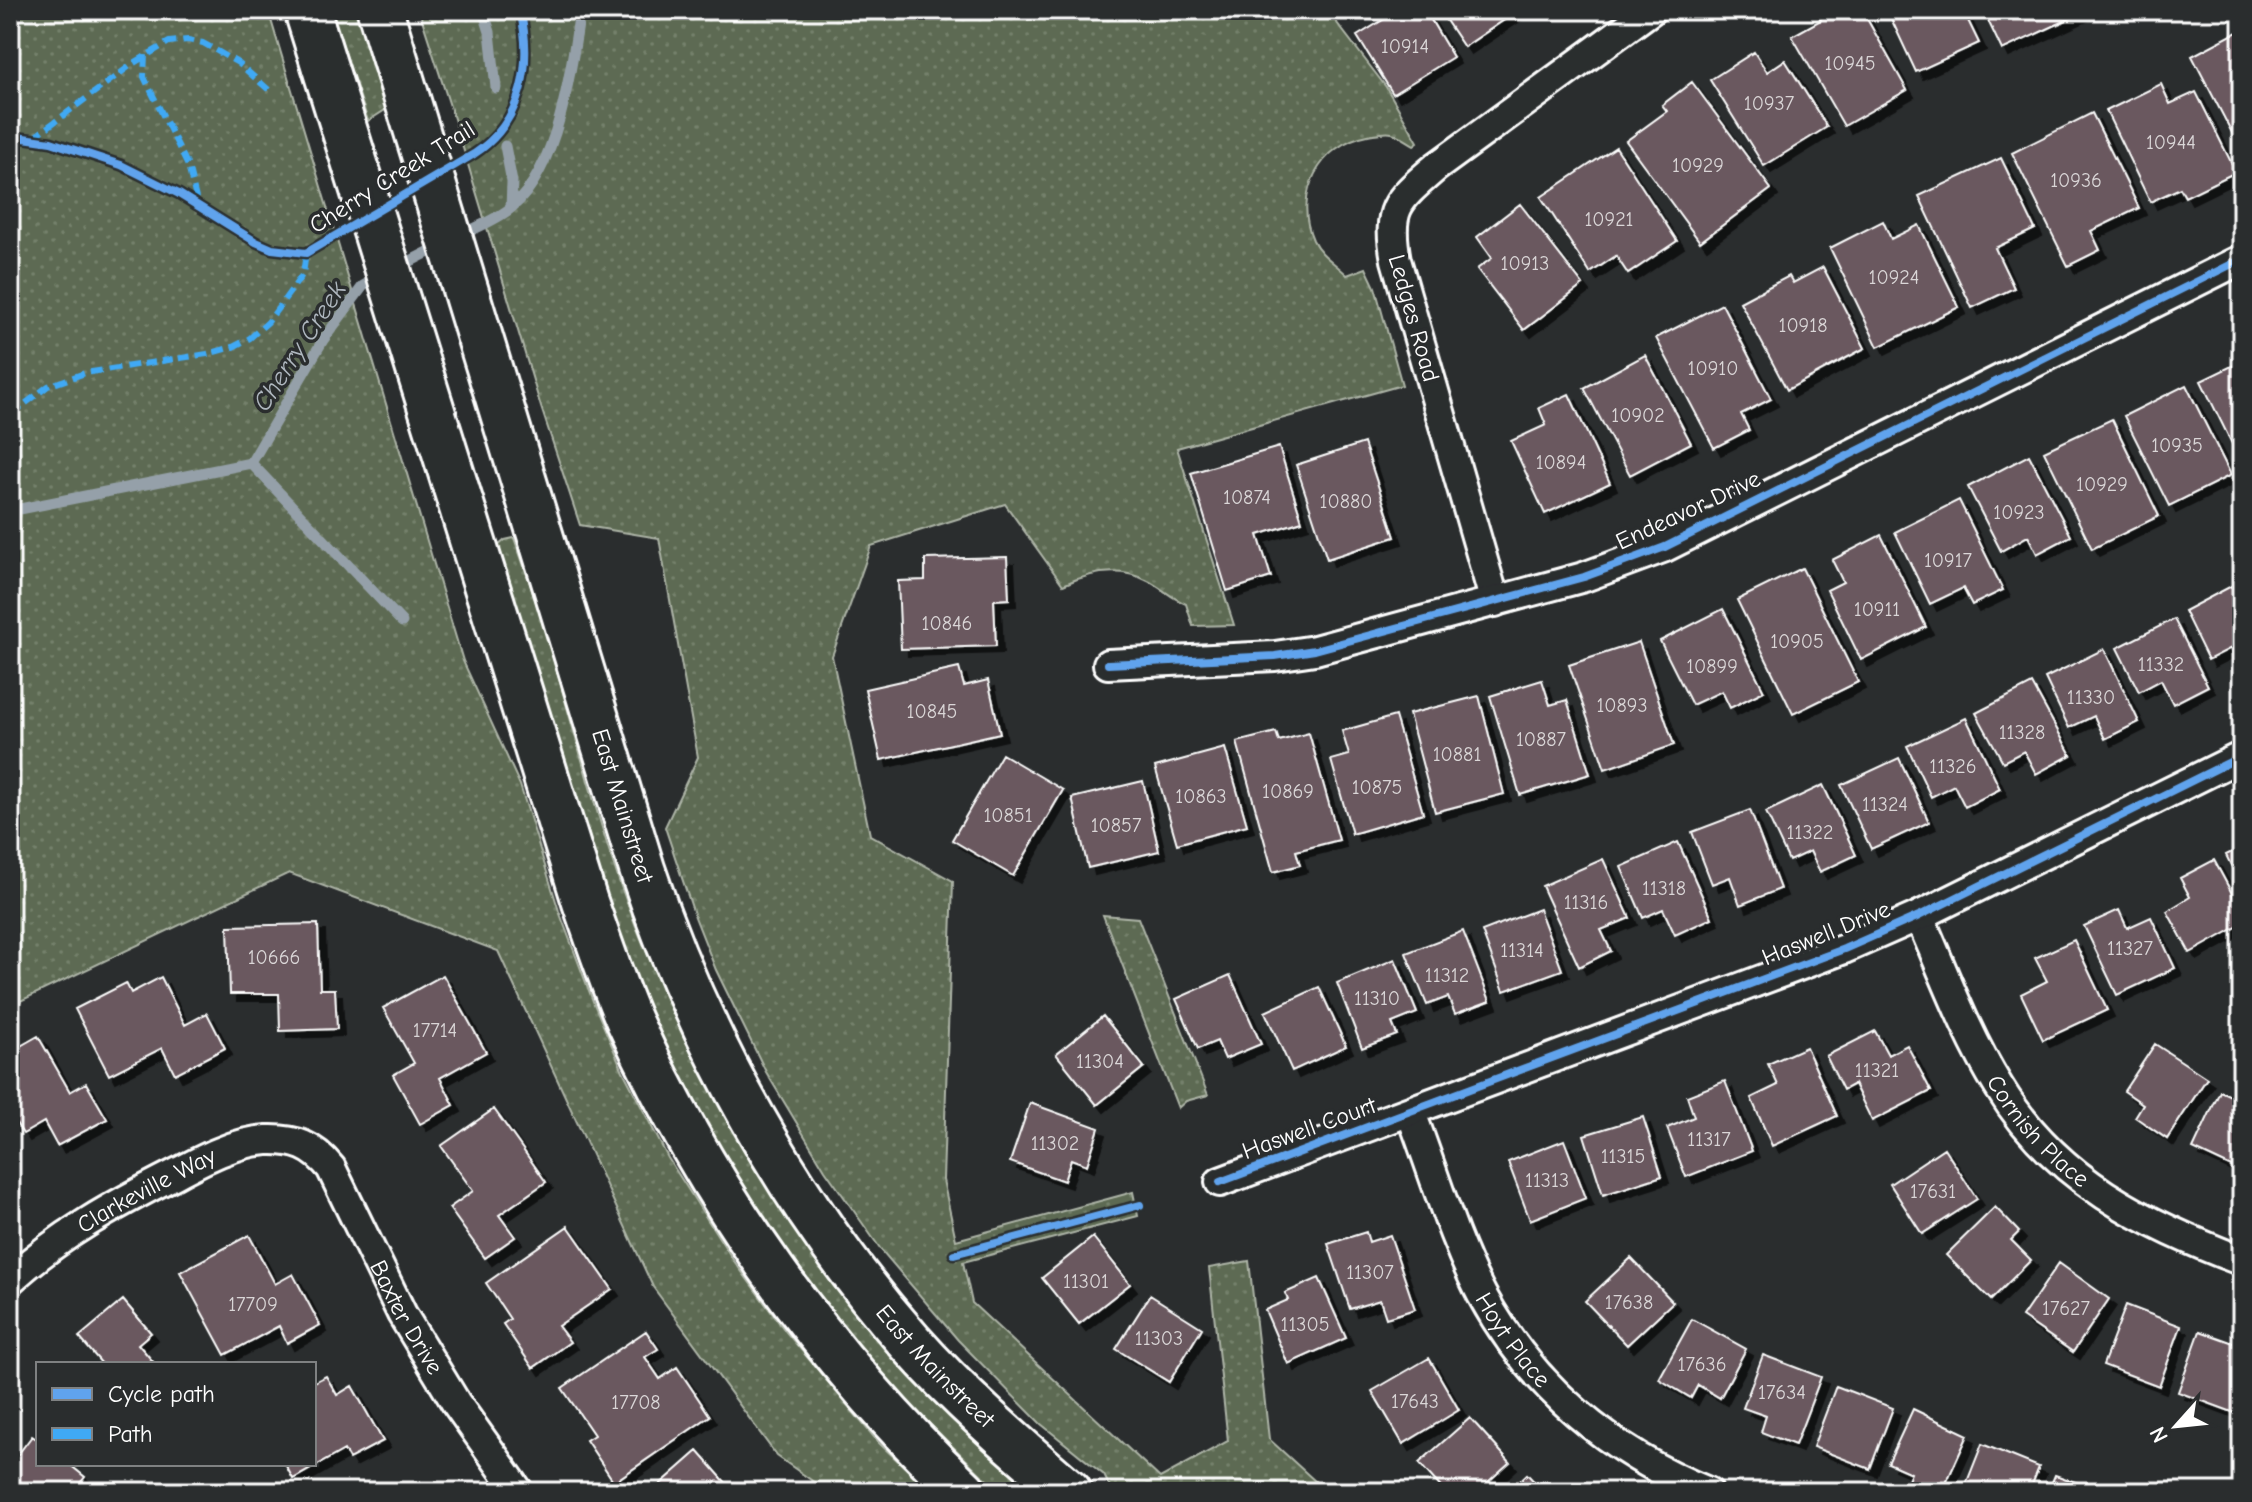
<svg xmlns="http://www.w3.org/2000/svg" width="2252" height="1502" font-family="'Comic Neue',sans-serif">
<style>
.grass{fill:url(#grass-dots);stroke:#aeb5a8;stroke-width:2}
.lines{fill:none;stroke-linecap:round;stroke-linejoin:round}
.stream{stroke:#95a0a9;stroke-width:11}
.building{fill:#6b595f;stroke:#fff;stroke-width:2;filter:url(#shadow)}
.minor-casing{stroke:#fff;stroke-width:34}
.primary-casing{stroke:#fff;stroke-width:50}
.minor{stroke:#2a2d2e;stroke-width:28}
.primary{stroke:#2a2d2e;stroke-width:44}
.quiet{stroke:#3fa9f5;stroke-width:6;stroke-dasharray:12 6;stroke-linecap:butt}
.cycleway-casing{stroke:#2a2d2e;stroke-width:13}
.cycleway{stroke:#60a3ed;stroke-width:8}
.labels{text-anchor:middle;stroke-width:7;stroke-linejoin:round;paint-order:stroke}
.number-label{font-size:20px;fill:#dad6d7}
.street-label{font-size:24px;fill:#fff;stroke:#2a2d2e}
.water-label{font-size:26px;font-style:italic;fill:#afb7bf;stroke:#2a2d2e}
</style>
<defs>
<pattern id="grass-dots" width="8" height="8" patternUnits="userSpaceOnUse" patternTransform="scale(2)"><rect width="8" height="8" fill="#5d6b52"/><path d="M2 2h.1M6 6h.1" fill="none" stroke="#75816c" stroke-width="1.8" stroke-linecap="round"/></pattern>
<filter id="shadow"><feDropShadow dx="7" dy="7" stdDeviation="0" flood-color="#0009"/></filter>
</defs>
<rect width="100%" height="100%" fill="#2a2d2e"/>
<filter id="ink" filterUnits="userSpaceOnUse"><feTurbulence type="fractalNoise" baseFrequency=".0125" numOctaves="2"/><feDisplacementMap in="SourceGraphic" scale="16" xChannelSelector="R" yChannelSelector="G"/><feConvolveMatrix kernelMatrix="1 2 1 2 8 2 1 2 1" color-interpolation-filters="sRGB"/></filter>
<g filter="url(#ink)">
<path class="grass" d="M10,10H268L463,661L520,785L559,911L594,1004L623,1071L668,1158L734,1261L786,1332L879,1443L931,1492H828L777,1456L653,1287L498,951L289,873L10,1006Z
M331,10H356L385,110L368,121Z
M419,10H1327L1386,87L1418,142L1414,145C1407,141 1399,135 1392,133C1386,131 1375,134 1368,135C1320,144 1293,194 1313,240C1320,255 1335,263 1347,275L1366,268L1375,287L1402,385L1177,448L1234,625L1193,626L1186,604C1171,598 1162,588 1148,581C1120,566 1090,572 1063,585L1005,504L871,546L832,656L870,835L953,881L943,1180L956,1240L1133,1192L1138,1216L963,1262L972,1303L1160,1478L1228,1441L1209,1268L1249,1261L1269,1439L1327,1492H1112L1104,1475L1041,1424L958,1340L882,1251L825,1170L766,1072L716,970L695,917L665,827L698,757L659,538L580,525L541,407L457,128Z
M514,538C557,654 582,776 623,892C683,1057 781,1228 897,1360C939,1407 985,1449 1031,1492H999L887,1382L827,1308L739,1185L690,1097L623,956L571,793L498,546L505,540Z
M1103,915L1138,918L1208,1095L1186,1101L1178,1108Z"/>
<g class="lines">
<path class="stream" d="M483,10L490,32L496,88
M505,146L512,182L511,208
M457,237C474,228 497,220 512,207C558,169 572,67 580,10
M397,268L442,245
M251,463L402,622
M10,511L251,463L323,340L363,286L381,276"/>
</g>
<path class="building" d="M1399,10H1425L1453,57L1393,94L1357,36Z
M1439,10H1519L1464,47Z
M1815,10H1862L1907,90L1844,126L1792,36L1821,20Z
M1887,10H1963L1979,43L1916,72Z
M1983,10H2084V12L2002,50Z
M2237,32L2242,42V152L2192,56Z
M1754,52L1767,72L1785,60L1827,127L1764,166L1710,80Z
M1692,82L1771,189L1700,242L1626,141L1667,111L1662,105Z
M2161,84L2170,104L2196,92L2236,172L2185,197L2180,188L2150,202L2106,111Z
M2092,113L2139,208L2091,231L2100,250L2068,266L2012,153Z
M1616,147L1677,241L1628,274L1616,256L1590,273L1541,197Z
M2001,158L2035,229L1995,248L2014,288L1972,308L1919,196Z
M1520,204L1583,285L1524,330L1477,269L1492,258L1477,237Z
M1883,221L1891,239L1919,225L1959,307L1878,347L1830,248Z
M1823,267L1865,348L1787,390L1740,302L1789,276L1793,283Z
M1722,304L1771,399L1741,414L1749,430L1714,448L1656,338Z
M1645,355L1691,443L1630,475L1584,388Z
M2242,361V464L2201,381Z
M2186,385L2231,475L2169,506L2124,416Z
M1569,394L1610,483L1545,514L1511,441L1546,425L1539,408Z
M2112,419L2159,516L2092,549L2044,451Z
M1364,443L1395,537L1327,559L1296,465Z
M1279,447L1302,521L1258,535L1271,577L1227,591L1191,473Z
M2029,455L2071,536L2037,554L2028,536L2001,551L1968,487Z
M1959,500L2003,590L1972,605L1963,588L1930,604L1895,532Z
M1881,535L1926,627L1861,660L1827,590L1843,582L1832,560Z
M1007,557L1009,599L994,600L996,646L901,649L898,581L925,580V559Z
M1802,568L1858,682L1793,714L1737,600Z
M2241,581L2242,584V669L2231,648L2208,660L2184,611Z
M1723,609L1764,691L1730,708L1722,691L1692,705L1660,641Z
M2174,619L2208,686L2173,704L2161,680L2139,692L2117,648Z
M1639,642L1674,745L1605,769L1569,665Z
M2104,649L2139,722L2105,739L2094,716L2069,728L2045,678Z
M959,668L964,686L988,680L1000,733L881,760L865,689Z
M1542,680L1550,705L1567,700L1590,774L1520,795L1490,696Z
M2032,684L2071,755L2036,774L2024,751L2003,762L1976,713Z
M1479,696L1504,794L1435,812L1409,714Z
M1395,716L1423,813L1352,834L1331,760L1349,755L1342,731Z
M1966,718L2000,789L1965,807L1954,785L1931,797L1907,746Z
M1276,732L1279,741L1309,733L1339,840L1296,851L1300,865L1273,872L1237,742Z
M1225,748L1247,825L1177,844L1155,767Z
M1002,754L1063,790L1013,876L952,840Z
M1899,758L1929,822L1871,849L1841,785Z
M1143,781L1159,851L1088,868L1072,798Z
M1823,785L1856,855L1820,872L1810,851L1789,861L1766,812Z
M1750,810L1780,889L1740,905L1730,877L1712,884L1692,832Z
M1678,842L1712,918L1675,935L1663,909L1643,918L1621,867Z
M2242,847V888L2226,855Z
M1603,859L1630,918L1601,930L1611,951L1579,967L1542,886Z
M2214,860L2242,912V924L2190,953L2167,911L2190,897L2180,878Z
M1539,909L1562,970L1504,991L1482,931Z
M2119,910L2127,928L2151,917L2175,968L2117,995L2084,926Z
M318,924L320,989H335L337,1029L280,1031L279,994H230L228,926Z
M1463,931L1490,1001L1455,1014L1448,997L1427,1005L1406,953Z
M2074,940L2107,1010L2043,1040L2021,994L2047,981L2035,958Z
M1395,959L1417,1013L1392,1023L1397,1035L1362,1048L1337,983Z
M443,975L486,1052L440,1078L454,1105L420,1124L393,1075L414,1063L383,1008Z
M1230,975L1261,1044L1225,1059L1217,1041L1198,1049L1176,999Z
M161,977L185,1025L207,1013L225,1048L175,1074L162,1048L109,1075L75,1009L126,983L131,993Z
M1319,987L1346,1046L1292,1071L1265,1012Z
M1103,1016L1144,1067L1097,1105L1056,1054Z
M1875,1031L1888,1055L1907,1045L1931,1091L1872,1121L1854,1084L1843,1090L1826,1056Z
M38,1036L70,1092L86,1083L107,1119L57,1146L44,1122L23,1134L16,1123L10,1126V1052Z
M2155,1044L2207,1078L2167,1139L2135,1117L2143,1104L2124,1091Z
M1806,1047L1837,1116L1772,1146L1751,1098L1778,1085L1768,1064Z
M1725,1081L1752,1151L1686,1177L1667,1128L1694,1117L1687,1096Z
M2220,1091L2242,1101V1172L2193,1149Z
M1030,1103L1099,1128L1087,1165L1071,1159L1064,1181L1010,1162Z
M494,1109L546,1182L499,1215L515,1237L485,1258L449,1208L473,1191L441,1146Z
M1643,1117L1662,1176L1603,1195L1584,1135Z
M1564,1140L1586,1198L1530,1220L1508,1162Z
M1944,1148L1977,1199L1922,1234L1890,1184Z
M1995,1207L2019,1232L2011,1240L2031,1260L1991,1300L1946,1255Z
M568,1226L612,1289L558,1326L570,1342L533,1368L503,1324L510,1319L486,1283Z
M1366,1232L1369,1242L1390,1235L1415,1309L1386,1318L1380,1300L1350,1309L1328,1244Z
M249,1235L275,1284L293,1274L320,1325L287,1343L279,1326L225,1355L180,1272Z
M1093,1237L1130,1284L1079,1324L1042,1278Z
M1631,1258L1673,1302L1627,1345L1585,1301Z
M2059,1263L2109,1299L2073,1352L2022,1317Z
M1319,1278L1346,1338L1288,1364L1265,1310L1288,1300L1285,1293Z
M1150,1295L1202,1328L1169,1382L1116,1349Z
M123,1300L151,1333L138,1344L155,1364H102L79,1337Z
M2126,1305L2181,1326L2159,1386L2103,1365Z
M1692,1319L1746,1349L1720,1398L1698,1385L1691,1398L1659,1379Z
M646,1331L658,1349L645,1357L660,1379L677,1367L710,1416L614,1482L586,1440L594,1435L562,1388Z
M2200,1331L2242,1346V1392L2235,1413L2178,1392Z
M1763,1355L1821,1377L1795,1445L1761,1432L1766,1416L1743,1408Z
M1429,1358L1459,1410L1403,1444L1372,1391Z
M326,1376L337,1395L352,1386L383,1441L349,1459L344,1450L293,1479L285,1464H314V1382Z
M1836,1386L1893,1408L1870,1469L1813,1447Z
M1913,1409L1968,1435L1942,1492H1927L1907,1483L1911,1473L1888,1463Z
M1470,1418L1510,1462L1477,1492H1445L1419,1463Z
M32,1436L38,1440V1464H69L85,1477L73,1492H10V1465Z
M1982,1444L2039,1467L2029,1492H1963Z
M698,1451L734,1492H659L656,1488Z
M1527,1474L1544,1492H1508Z
M2055,1475L2104,1492H2048Z"/>
<g class="lines">
<g class="minor-casing">
<g id="minor">
<path d="M1495,602L1396,260C1386,207 1398,200 1436,167L1651,10"/>
<path d="M1108,664L1275,656L1315,650L1584,577L1665,547L2242,259"/>
<path id="s1" d="M1919,916C1944,973 1966,1034 1999,1087C2056,1181 2144,1223 2242,1261"/>
<path id="s2" d="M1411,1113C1434,1173 1452,1238 1482,1295C1532,1387 1611,1453 1708,1492"/>
<path d="M1220,1182L1844,949L1919,916L2242,756"/>
<path id="s3" d="M10,1280C59,1235 116,1204 175,1174C203,1159 235,1142 267,1140C296,1139 313,1146 331,1168L402,1314L456,1403L519,1492"/>
</g>
</g>
<g class="primary-casing">
<g id="primary">
<path d="M307,10L585,902C599,942 612,982 629,1021C709,1197 824,1359 964,1492"/>
<path id="s4" d="M380,10L642,869C697,1036 793,1209 910,1342C958,1396 1014,1445 1069,1492"/>
</g>
</g>
<use href="#minor" class="minor"/>
<use href="#primary" class="primary"/>
<path class="quiet" d="M145,55L144,77L188,166L198,206
M33,138L134,63L169,42L188,40L203,43L238,63L269,90
M10,411L21,407L48,386L85,373L207,354L233,347L250,338L268,322L303,274L306,253"/>
<g class="cycleway-casing">
<path id="cycleway" d="M10,136L51,142L121,165L179,194L256,242L272,249L306,253L474,154C523,122 533,63 520,10
M1108,664L1275,656L1315,650L1584,577L1665,547L2242,259
M1220,1182L1844,949L1919,916L2242,756
M954,1254L1140,1205"/>
</g>
<use href="#cycleway" class="cycleway"/>
</g>
</g>
<g class="labels">
<g class="number-label">
<text x="1405" y="53">10914</text>
<text x="1850" y="70">10945</text>
<text x="1769" y="110">10937</text>
<text x="2171" y="149">10944</text>
<text x="1698" y="172">10929</text>
<text x="2076" y="187">10936</text>
<text x="1609" y="226">10921</text>
<text x="1525" y="270">10913</text>
<text x="1894" y="284">10924</text>
<text x="1803" y="332">10918</text>
<text x="1713" y="375">10910</text>
<text x="1638" y="422">10902</text>
<text x="2177" y="452">10935</text>
<text x="1561" y="469">10894</text>
<text x="2102" y="491">10929</text>
<text x="1247" y="504">10874</text>
<text x="1346" y="508">10880</text>
<text x="2019" y="519">10923</text>
<text x="1948" y="567">10917</text>
<text x="1877" y="616">10911</text>
<text x="947" y="630">10846</text>
<text x="1797" y="648">10905</text>
<text x="2161" y="671">11332</text>
<text x="1712" y="673">10899</text>
<text x="2091" y="704">11330</text>
<text x="1622" y="712">10893</text>
<text x="932" y="718">10845</text>
<text x="2022" y="739">11328</text>
<text x="1541" y="746">10887</text>
<text x="1457" y="761">10881</text>
<text x="1953" y="773">11326</text>
<text x="1377" y="794">10875</text>
<text x="1288" y="798">10869</text>
<text x="1201" y="803">10863</text>
<text x="1885" y="811">11324</text>
<text x="1008" y="822">10851</text>
<text x="1116" y="832">10857</text>
<text x="1810" y="839">11322</text>
<text x="1664" y="895">11318</text>
<text x="1586" y="909">11316</text>
<text x="2130" y="955">11327</text>
<text x="1522" y="957">11314</text>
<text x="274" y="964">10666</text>
<text x="1447" y="982">11312</text>
<text x="1377" y="1005">11310</text>
<text x="435" y="1037">17714</text>
<text x="1100" y="1068">11304</text>
<text x="1877" y="1077">11321</text>
<text x="1709" y="1146">11317</text>
<text x="1055" y="1150">11302</text>
<text x="1623" y="1163">11315</text>
<text x="1547" y="1187">11313</text>
<text x="1933" y="1198">17631</text>
<text x="1370" y="1279">11307</text>
<text x="1086" y="1288">11301</text>
<text x="1629" y="1309">17638</text>
<text x="253" y="1311">17709</text>
<text x="2066" y="1315">17627</text>
<text x="1305" y="1331">11305</text>
<text x="1159" y="1345">11303</text>
<text x="1702" y="1371">17636</text>
<text x="1782" y="1399">17634</text>
<text x="1415" y="1408">17643</text>
<text x="636" y="1409">17708</text>
</g>
<g class="street-label">
<text transform="translate(392 177) rotate(-32)" y="8">Cherry Creek Trail</text>
<text transform="translate(1414 318) rotate(74)" y="8">Ledges Road</text>
<text transform="translate(1688 510) rotate(-25)" y="8">Endeavor Drive</text>
<text dy="8" stroke="none"><textPath href="#s4" startOffset="832">East Mainstreet</textPath></text>
<text transform="translate(1826 933) rotate(-22)" y="8">Haswell Drive</text>
<text dy="8" stroke="none"><textPath href="#s1" startOffset="248">Cornish Place</textPath></text>
<text transform="translate(1309 1128) rotate(-20)" y="8">Haswell Court</text>
<text dy="8" stroke="none"><textPath href="#s3" startOffset="164">Clarkeville Way</textPath></text>
<text dy="8" stroke="none"><textPath href="#s3" startOffset="536">Baxter Drive</textPath></text>
<text dy="8" stroke="none"><textPath href="#s2" startOffset="250">Hoyt Place</textPath></text>
<text dy="8" stroke="none"><textPath href="#s4" startOffset="1480">East Mainstreet</textPath></text>
</g>
<g class="water-label">
<text transform="translate(299 346) rotate(-57)" y="9">Cherry Creek</text>
</g>
</g>
<rect width="2252" height="1502" fill="none" stroke="#2a2d2e" stroke-width="40"/>
<rect x="20" y="20" width="2212" height="1462" fill="none" stroke="#fff" stroke-width="3" filter="url(#ink)"/>
<rect x="36" y="1362" width="280" height="104" fill="#2a2d2e" stroke="#7f8182" stroke-width="2"/>
<rect x="52" y="1388" width="40" height="12" fill="#60a3ed" stroke="#7f8182" stroke-width="2"/>
<text x="108" y="1402" font-size="24" fill="#ffffff">Cycle path</text>
<rect x="52" y="1428" width="40" height="12" fill="#3fa9f5" stroke="#7f8182" stroke-width="2"/>
<text x="108" y="1442" font-size="24" fill="#ffffff">Path</text>
<g transform="translate(2176 1426) rotate(243)" stroke="#2a2d2e" stroke-width="6" paint-order="stroke">
<path d="M0-6L14 30L0 20L-14 30Z" fill="#ffffff"/>
<text y="-12" font-size="22" font-weight="bold" text-anchor="middle" fill="#ffffff">N</text>
</g>
</svg>
